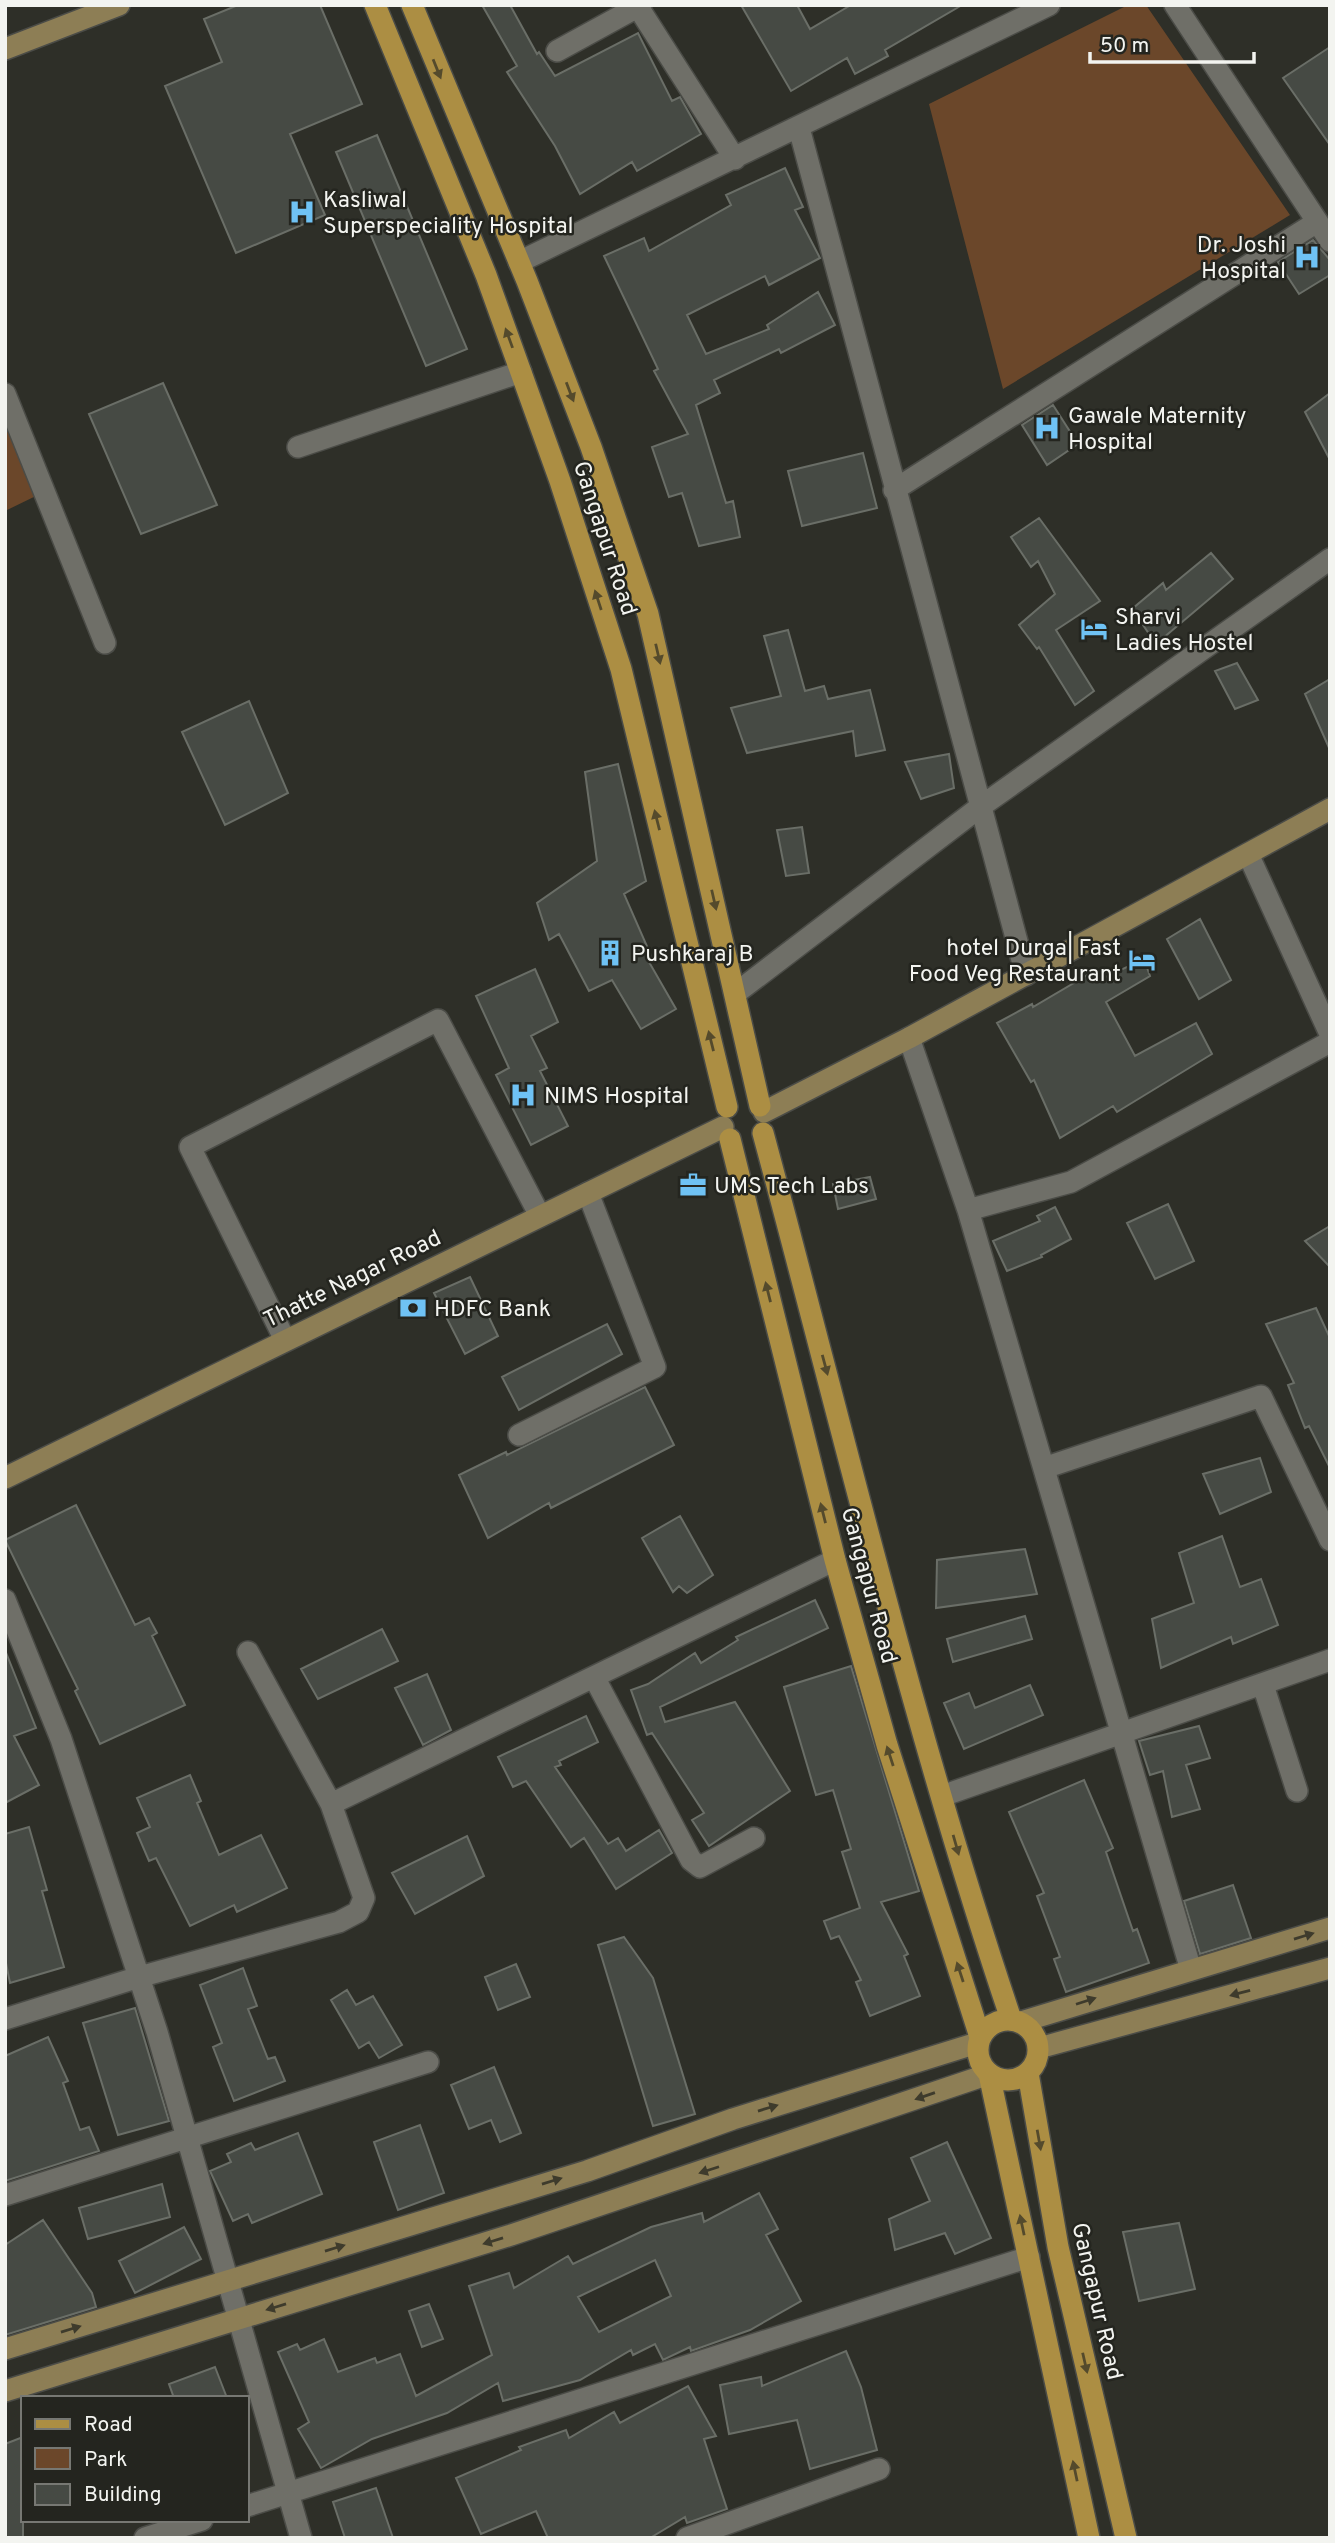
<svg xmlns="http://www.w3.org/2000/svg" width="1335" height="2543" font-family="Overpass,sans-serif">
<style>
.green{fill:#6b472a}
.building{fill:#464a44;stroke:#6a6e67;stroke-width:2;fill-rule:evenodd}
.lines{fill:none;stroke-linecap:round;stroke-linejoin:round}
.street-casing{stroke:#4b4c47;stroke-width:24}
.secondary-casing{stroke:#4b4c47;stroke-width:24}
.primary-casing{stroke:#4b4c47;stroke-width:24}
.street{stroke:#6f6f68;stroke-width:21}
.secondary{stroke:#8d7e55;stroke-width:21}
.primary{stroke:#ac8e43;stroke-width:21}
.oneway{fill:#544a2c}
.oneway2{fill:#3e3b2c}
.labels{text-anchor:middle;stroke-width:5;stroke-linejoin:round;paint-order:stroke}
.poi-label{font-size:23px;fill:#f3f4f0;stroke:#24251f;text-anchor:start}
.street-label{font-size:23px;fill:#f3f4f0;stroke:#24251f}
</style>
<rect width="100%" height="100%" fill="#2e2f28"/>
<path class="green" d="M1128,5H1146L1290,215L1003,389L929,104Z
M5,407L42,493L5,511Z"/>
<path class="building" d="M238,5H320L362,104L290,134L325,215L236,253L165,86L222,62L204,19Z
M482,5H510L537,54L539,52L555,76L638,33L672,101L680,97L701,134L637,171L632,162L580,194L555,146L507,72L517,66Z
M741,5H797L810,29L851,5H962L885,50L888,56L855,74L847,58L791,91Z
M1330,47V145L1283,78Z
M377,135L467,349L426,366L336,152Z
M785,168L803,207L795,210L820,258L769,285L765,276L687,315L706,354L769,329L767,325L818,292L835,325L781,353L779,349L714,380L720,393L696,405L726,503L733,501L740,537L699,546L682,493L669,497L652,447L688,434L654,371L658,369L604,256L644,238L649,251L731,205L726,195Z
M1313,240L1330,260V275L1299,294L1278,262Z
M163,383L217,505L141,534L89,414Z
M1330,393V460L1305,412Z
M1053,405L1078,444L1047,465L1022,425Z
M863,453L877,508L802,526L788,471Z
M1039,518L1100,601L1056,630L1094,691L1075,705L1039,647L1037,649L1019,625L1055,594L1038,561L1031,567L1011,537Z
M1211,553L1233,579L1156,644L1132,609L1163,583L1166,590Z
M788,630L805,691L824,686L828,699L870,690L885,750L856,756L853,731L747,753L731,708L781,696L764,636Z
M1237,663L1258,700L1235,709L1215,671Z
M1330,679V750L1305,694Z
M249,701L288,793L225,825L182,732Z
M949,754L954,788L921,799L905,762Z
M618,764L646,881L624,894L653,960L649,962L676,1009L641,1029L612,980L589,991L559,934L549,940L537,903L597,861L585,772Z
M802,827L809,873L786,876L777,830Z
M1200,919L1231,980L1199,999L1167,939Z
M1144,959L1150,976L1106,1002L1135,1056L1196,1023L1212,1054L1117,1112L1113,1106L1060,1138L1034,1080L1031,1082L997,1023L1032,1004L1033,1007L1091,973L1095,982Z
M535,969L558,1022L531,1036L547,1068L540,1071L568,1126L531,1145L496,1075L509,1068L476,996Z
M870,1177L876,1199L838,1209L833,1184Z
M1168,1204L1194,1261L1155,1279L1127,1223Z
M1055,1207L1071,1239L1041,1255L1042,1257L1007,1271L993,1241L1040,1221L1037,1216Z
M1330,1226V1267L1305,1241Z
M470,1277L498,1336L465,1354L434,1293Z
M1316,1308L1330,1338V1468L1309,1426L1305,1428L1288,1385L1294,1383L1266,1324Z
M607,1324L622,1354L519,1410L502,1377Z
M645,1387L674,1445L551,1508L549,1503L488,1538L459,1475L506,1452L507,1455Z
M1260,1458L1271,1492L1220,1514L1203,1474Z
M76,1505L135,1625L149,1618L157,1633L152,1636L185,1705L100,1744L75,1691L78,1689L5,1540Z
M680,1516L713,1575L687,1593L679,1586L673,1592L642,1538Z
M1222,1536L1240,1587L1261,1579L1278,1625L1233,1644L1231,1637L1161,1668L1152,1619L1194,1603L1179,1553Z
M1025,1549L1037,1594L936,1608L937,1560Z
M815,1600L828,1628L660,1707L665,1722L735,1702L790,1791L709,1846L692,1820L704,1813L652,1733L647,1735L631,1690L648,1684L695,1653L701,1663L738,1640L736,1637Z
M1025,1616L1032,1639L953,1662L947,1639Z
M382,1629L398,1661L318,1699L301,1669Z
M5,1650L36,1728L14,1736L39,1785L5,1803Z
M851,1666L919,1891L881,1902L908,1954L904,1956L920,1996L870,2016L856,1982L861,1980L839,1936L831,1939L824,1921L860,1908L842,1852L851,1849L833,1790L816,1795L784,1687Z
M427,1674L451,1730L423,1745L395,1688Z
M1030,1685L1043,1715L964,1749L944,1703L969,1693L975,1708Z
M586,1716L598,1742L559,1761L561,1765L555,1767L608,1844L618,1838L626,1851L659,1830L672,1853L616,1889L584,1838L571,1847L526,1781L513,1787L498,1757Z
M1199,1726L1210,1758L1186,1765L1200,1809L1172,1817L1163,1771L1150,1775L1139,1741Z
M190,1775L201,1801L197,1803L219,1855L261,1835L287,1888L237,1912L234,1905L190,1926L156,1858L149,1861L137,1833L150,1827L137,1798Z
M1084,1780L1113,1848L1106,1852L1133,1931L1137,1929L1149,1963L1066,1992L1054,1959L1060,1957L1037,1896L1044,1893L1009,1812Z
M29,1827L47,1890L42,1891L64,1967L10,1983L5,1958V1834Z
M467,1836L484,1876L415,1914L392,1873Z
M1233,1885L1251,1938L1200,1954L1184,1901Z
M624,1937L653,1978L695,2114L653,2126L598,1945Z
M516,1964L530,1997L498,2010L485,1977Z
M243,1968L257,2006L248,2009L268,2059L275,2057L285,2081L234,2101L213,2047L222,2043L200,1985Z
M347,1990L356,2005L373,1996L402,2045L379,2058L369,2042L359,2048L331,2000Z
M135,2008L169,2121L118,2135L83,2023Z
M48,2037L68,2081L63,2083L80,2130L89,2127L99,2151L5,2181V2056Z
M494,2067L521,2133L500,2142L491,2120L469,2129L451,2085Z
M420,2125L444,2193L398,2210L374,2142Z
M298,2133L322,2194L252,2223L248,2214L233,2221L210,2171L231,2162L227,2154L251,2143L255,2150Z
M947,2142L991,2238L955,2254L945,2233L895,2250L889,2219L930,2201L911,2158Z
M162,2184L170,2217L88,2239L79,2208Z
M759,2193L778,2229L766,2235L801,2301L750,2330L691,2351L690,2347L663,2360L655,2344L633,2355L631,2350L580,2380L503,2401L498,2383L447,2413L372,2439L321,2468L298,2429L309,2422L278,2352L297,2344L300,2350L324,2339L338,2372L375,2358L377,2363L400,2354L416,2396L492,2355L469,2286L509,2273L514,2288L568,2256L573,2264L651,2227L702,2213L704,2222ZM655,2260L671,2296L599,2332L578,2297Z
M43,2220L92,2293L96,2307L5,2335V2245Z
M1179,2223L1195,2289L1139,2301L1123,2232Z
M184,2227L201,2259L135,2293L119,2261Z
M429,2304L443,2339L422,2347L409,2311Z
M846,2351L861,2387L877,2450L810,2469L797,2420L729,2434L720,2385L761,2377L762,2386Z
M215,2367L227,2398H174L169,2384Z
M688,2386L716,2436L704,2439L727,2509L687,2523L685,2517L650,2538H548L536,2511L481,2534L456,2478L521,2450L519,2447L566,2430L569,2438L614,2412L620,2423Z
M23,2437V2538H5V2444Z
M376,2488L393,2538H345L333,2502Z"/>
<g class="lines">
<g class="street-casing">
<path id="street" d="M1175,5L1330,241
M638,7L735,159
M557,51L641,5
M799,128L1026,975
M519,262L1049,5
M5,394L105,643
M298,447L521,372
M894,490L1317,222
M1248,854L1330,1034
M736,993L980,807L1330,559
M909,1038L968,1210L1071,1182L1330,1042
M968,1210L1191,1970
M285,1340L190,1147L438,1020L540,1216
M519,1435L655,1367L588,1193
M1044,1468L1261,1396L1330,1540
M5,1600L61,1739L157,2032L301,2538
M594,1677L691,1860L700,1867L754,1838
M1263,1685L1297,1791
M942,1796L1330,1660
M331,1804L835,1560
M5,2019L139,1977L339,1922L358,1912L364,1898L331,1804L248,1652
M5,2195L428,2062
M247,2506L1029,2257
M145,2538L202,2520
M687,2538L879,2469"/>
</g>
<g class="secondary-casing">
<path id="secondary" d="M5,49L119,5
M764,1112L909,1038L1330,809
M5,1478L723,1127
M1021,2022L1330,1928
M1039,2048L1330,1968
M5,2349L587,2171L733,2119L977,2043
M5,2391L511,2235L989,2074"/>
</g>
<g class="primary-casing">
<path id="primary" d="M375,5L486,275L560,481L621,669L727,1107
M412,5L527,281L591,447L648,614L760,1106
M763,1133C843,1429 913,1729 1011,2019
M730,1139L835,1560L887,1745L980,2037
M978 2050a30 30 0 1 1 60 0a30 30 0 1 1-60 0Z
M1028,2073L1058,2247L1126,2538
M989,2074L1089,2538"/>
</g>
<use href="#street" class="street"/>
<use href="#secondary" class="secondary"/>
<use href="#primary" class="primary"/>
</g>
<defs><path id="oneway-solid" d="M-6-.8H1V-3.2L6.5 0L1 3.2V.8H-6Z" transform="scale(1.75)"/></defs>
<g class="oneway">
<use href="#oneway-solid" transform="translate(437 69) rotate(68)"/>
<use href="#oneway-solid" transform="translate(509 338) rotate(-110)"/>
<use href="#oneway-solid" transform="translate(570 392) rotate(69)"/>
<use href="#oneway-solid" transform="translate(598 600) rotate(-108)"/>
<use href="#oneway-solid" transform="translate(658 654) rotate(77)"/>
<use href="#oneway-solid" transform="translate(657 820) rotate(-104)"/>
<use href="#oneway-solid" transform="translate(714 900) rotate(77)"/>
<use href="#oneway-solid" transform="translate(711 1041) rotate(-104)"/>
<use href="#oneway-solid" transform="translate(768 1292) rotate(-104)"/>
<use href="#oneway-solid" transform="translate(825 1365) rotate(75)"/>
<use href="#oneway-solid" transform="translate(823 1513) rotate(-104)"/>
<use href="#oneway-solid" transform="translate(890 1756) rotate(-108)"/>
<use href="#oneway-solid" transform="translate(956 1845) rotate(74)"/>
<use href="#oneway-solid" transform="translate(960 1972) rotate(-108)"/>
<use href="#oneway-solid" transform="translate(1039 2140) rotate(80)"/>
<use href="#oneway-solid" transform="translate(1022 2225) rotate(-102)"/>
<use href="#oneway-solid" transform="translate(1085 2363) rotate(77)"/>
<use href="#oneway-solid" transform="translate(1075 2471) rotate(-102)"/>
</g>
<g class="oneway2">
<use href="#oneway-solid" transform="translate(1304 1936) rotate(-17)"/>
<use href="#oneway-solid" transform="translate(1240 1993) rotate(165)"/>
<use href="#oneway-solid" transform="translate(1086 2001) rotate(-18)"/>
<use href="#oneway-solid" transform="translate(925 2096) rotate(161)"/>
<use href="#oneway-solid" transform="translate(768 2108) rotate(-17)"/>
<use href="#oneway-solid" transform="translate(709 2170) rotate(162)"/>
<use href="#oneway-solid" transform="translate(552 2181) rotate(-17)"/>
<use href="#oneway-solid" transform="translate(493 2241) rotate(163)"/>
<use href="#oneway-solid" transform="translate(335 2248) rotate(-17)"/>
<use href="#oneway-solid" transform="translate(276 2307) rotate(163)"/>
<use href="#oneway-solid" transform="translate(71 2329) rotate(-17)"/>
</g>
<defs>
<g id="hospital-bare" transform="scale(2.1)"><path d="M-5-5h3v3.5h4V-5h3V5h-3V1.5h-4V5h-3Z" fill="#6fc2f4" stroke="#24251f" stroke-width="2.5" paint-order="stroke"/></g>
<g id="hotel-bare" transform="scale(2.1)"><path d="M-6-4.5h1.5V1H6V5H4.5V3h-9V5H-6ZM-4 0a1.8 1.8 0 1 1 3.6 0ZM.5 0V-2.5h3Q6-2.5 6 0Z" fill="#6fc2f4" stroke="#24251f" stroke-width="2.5" paint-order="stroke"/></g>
<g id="building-bare" transform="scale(2.1)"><path d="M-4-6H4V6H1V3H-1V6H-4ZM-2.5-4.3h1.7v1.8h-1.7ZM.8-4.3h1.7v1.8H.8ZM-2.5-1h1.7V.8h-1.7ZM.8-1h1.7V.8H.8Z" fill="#6fc2f4" stroke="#24251f" stroke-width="2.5" paint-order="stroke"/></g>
<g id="office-bare" transform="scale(2.1)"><path d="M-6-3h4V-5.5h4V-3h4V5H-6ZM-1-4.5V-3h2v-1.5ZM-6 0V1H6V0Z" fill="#6fc2f4" stroke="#24251f" stroke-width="2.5" paint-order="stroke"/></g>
<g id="bank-bare" transform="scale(2.1)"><path d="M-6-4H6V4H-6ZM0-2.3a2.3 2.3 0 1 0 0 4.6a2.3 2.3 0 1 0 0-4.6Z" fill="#6fc2f4" stroke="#24251f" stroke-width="2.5" paint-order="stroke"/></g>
</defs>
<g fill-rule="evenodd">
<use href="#hospital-bare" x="302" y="212"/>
<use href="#hospital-bare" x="1307" y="257"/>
<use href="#hospital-bare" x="1047" y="428"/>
<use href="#hotel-bare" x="1094" y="629"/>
<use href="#building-bare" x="610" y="953"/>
<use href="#hotel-bare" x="1142" y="960"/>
<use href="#hospital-bare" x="523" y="1095"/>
<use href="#office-bare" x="693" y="1185"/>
<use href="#bank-bare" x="413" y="1308"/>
</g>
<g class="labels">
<g class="poi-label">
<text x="323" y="207">Kasliwal<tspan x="323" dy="26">Superspeciality Hospital</tspan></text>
<text x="1286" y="252" text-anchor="end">Dr. Joshi<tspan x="1286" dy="26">Hospital</tspan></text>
<text x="1068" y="423">Gawale Maternity<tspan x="1068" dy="26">Hospital</tspan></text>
<text x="1115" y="624">Sharvi<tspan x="1115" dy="26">Ladies Hostel</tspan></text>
<text x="1121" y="955" text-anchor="end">hotel Durga| Fast<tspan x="1121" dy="26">Food Veg Restaurant</tspan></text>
<text x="631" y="961">Pushkaraj B</text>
<text x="544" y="1103">NIMS Hospital</text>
<text x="714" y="1193">UMS Tech Labs</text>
<text x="434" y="1316">HDFC Bank</text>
</g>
<g class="street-label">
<text transform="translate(606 538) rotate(72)" y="8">Gangapur Road</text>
<text transform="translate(352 1278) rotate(-26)" y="8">Thatte Nagar Road</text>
<text transform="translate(870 1585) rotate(75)" y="8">Gangapur Road</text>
<text transform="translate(1098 2301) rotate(77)" y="8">Gangapur Road</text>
</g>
</g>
<rect width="1335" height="2543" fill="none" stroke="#f3f4f0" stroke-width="14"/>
<rect x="21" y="2396" width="228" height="126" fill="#24251f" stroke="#777873" stroke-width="2"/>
<rect x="35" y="2419" width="35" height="10" fill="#ac8e43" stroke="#777873" stroke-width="2"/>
<text x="84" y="2431" font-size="21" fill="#f3f4f0">Road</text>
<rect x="35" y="2448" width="35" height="21" fill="#6b472a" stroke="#777873" stroke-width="2"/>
<text x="84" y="2466" font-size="21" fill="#f3f4f0">Park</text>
<rect x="35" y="2484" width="35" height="21" fill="#464a44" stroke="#777873" stroke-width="2"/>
<text x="84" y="2501" font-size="21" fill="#f3f4f0">Building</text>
<path d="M1090 52v10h164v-10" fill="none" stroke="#f3f4f0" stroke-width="3.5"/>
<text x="1100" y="52" font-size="21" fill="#f3f4f0" stroke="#24251f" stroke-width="5" paint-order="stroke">50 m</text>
</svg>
